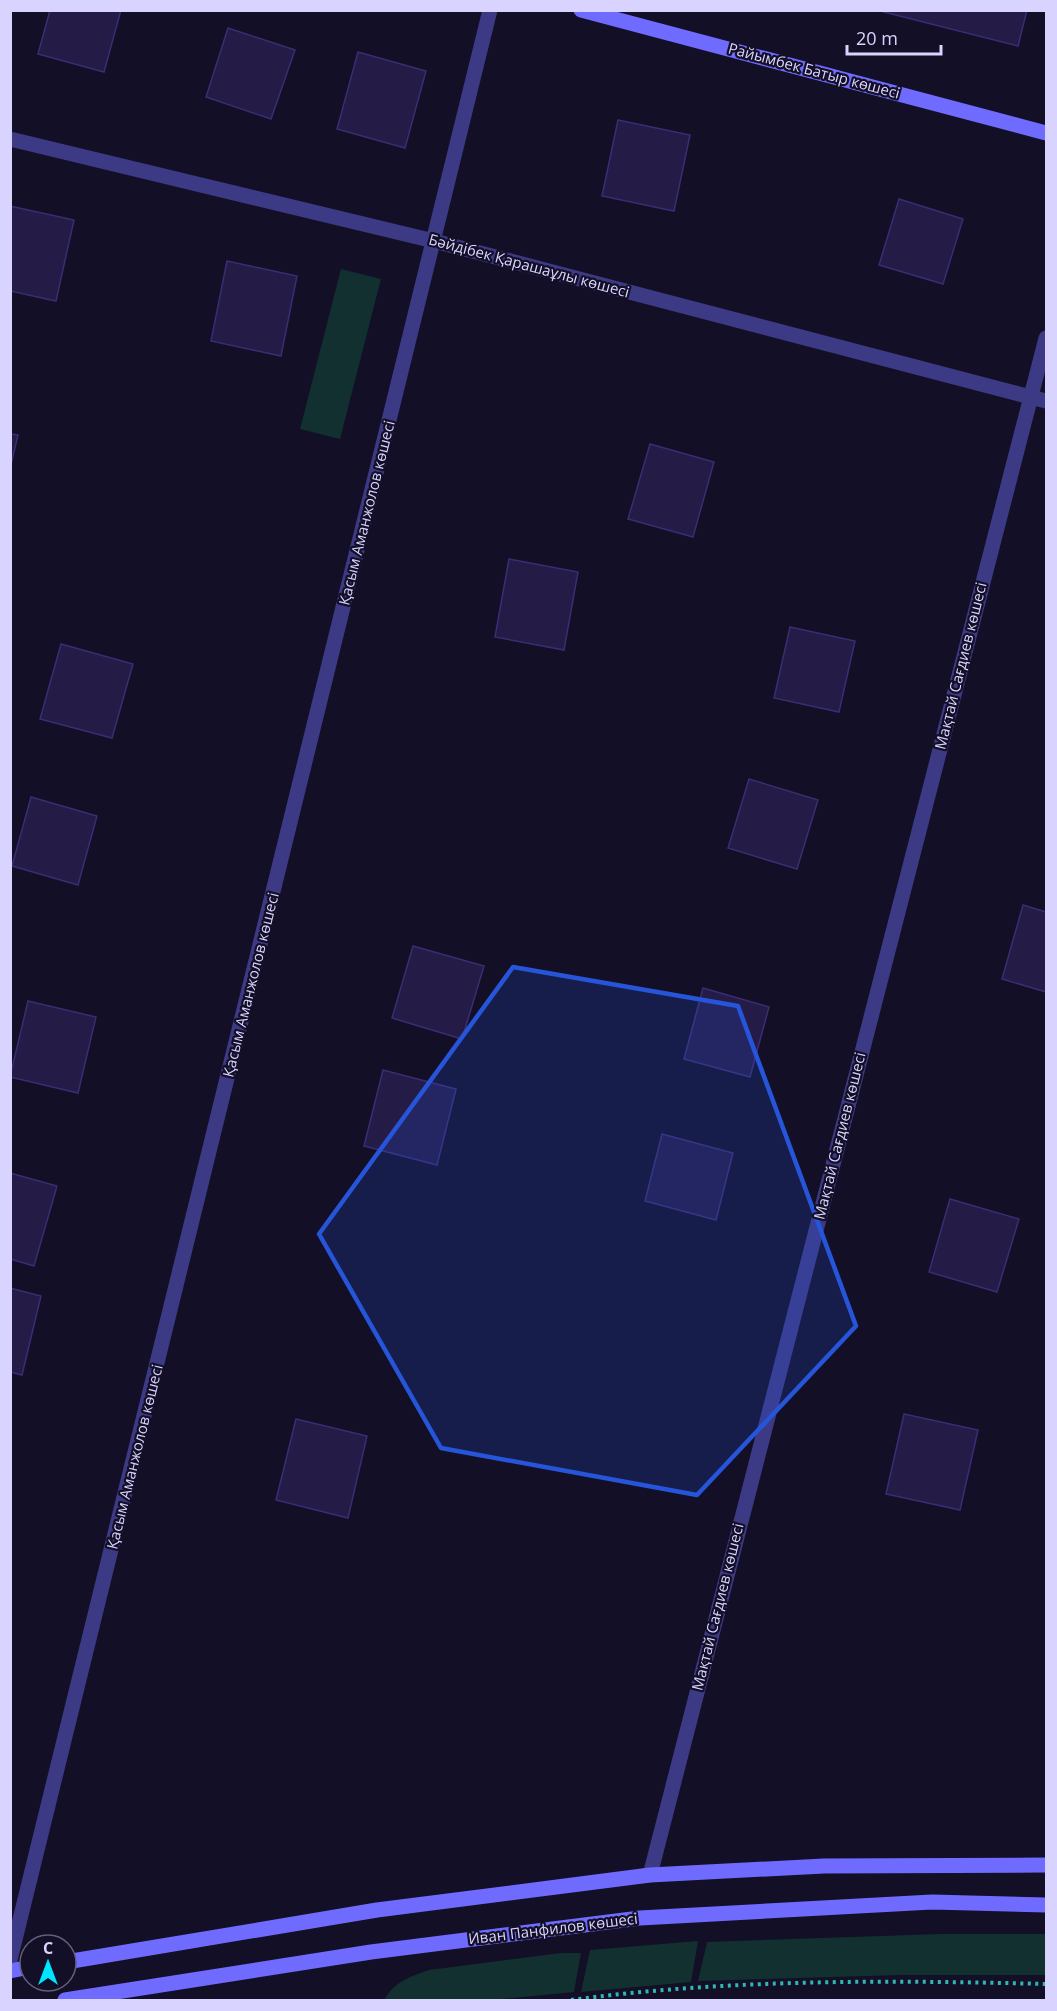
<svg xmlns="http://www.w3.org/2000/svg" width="1057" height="2011" font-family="'Open Sans',sans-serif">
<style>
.green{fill:#12302f}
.building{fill:#241b47;stroke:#3b2d73;stroke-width:1.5}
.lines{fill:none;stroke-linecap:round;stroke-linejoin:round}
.path{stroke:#2fb8b0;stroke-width:4;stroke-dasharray:3 4.5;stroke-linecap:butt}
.street{stroke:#3d3a85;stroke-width:15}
.secondary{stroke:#6f6bff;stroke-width:15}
.marked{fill:#2655da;fill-opacity:0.2;stroke:#2655da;stroke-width:4.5;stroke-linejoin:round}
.labels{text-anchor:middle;stroke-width:4.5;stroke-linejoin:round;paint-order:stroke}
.street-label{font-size:15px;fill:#d9d4ff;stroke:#130f26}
</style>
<rect width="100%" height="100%" fill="#130f26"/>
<path class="green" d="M341,269L381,279L340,439L300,429Z
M940,1934H1046V1975H901L698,1981L707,1942Z
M698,1941L691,1982L581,1992L590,1950Z
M561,1953H581L574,1992L492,2000H379L385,1999C394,1982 411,1976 429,1970Z"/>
<path class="building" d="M50,10H121L104,72L38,54Z
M876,10H1027L1018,46Z
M228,28L295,50L271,119L206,97Z
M358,52L426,71L405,148L337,129Z
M618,120L690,135L674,211L602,196Z
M899,199L963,219L943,284L879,265Z
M10,206L74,220L56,301L10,291Z
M227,261L297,276L281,356L211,341Z
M10,434L18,435L10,469Z
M650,444L714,462L693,537L628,519Z
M509,559L578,572L564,650L495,637Z
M790,627L855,641L839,712L774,698Z
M61,644L133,664L112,738L40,719Z
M749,779L818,800L797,869L728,848Z
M31,797L97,816L78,885L12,866Z
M1023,905L1046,912V992L1002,979Z
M413,946L484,966L462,1039L392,1018Z
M703,988L769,1007L750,1077L684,1059Z
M28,1001L96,1017L78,1093L10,1077Z
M383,1070L456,1089L437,1165L364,1146Z
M662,1134L733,1153L716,1220L645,1201Z
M10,1173L57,1186L34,1266L10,1259Z
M950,1199L1019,1219L997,1292L929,1272Z
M10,1288L41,1296L22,1375L10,1372Z
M904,1414L978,1430L960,1510L886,1494Z
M296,1419L367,1436L348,1518L276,1500Z"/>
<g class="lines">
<path class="path" d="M571,2000C728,1979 889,1980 1046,1984"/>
<path class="street" d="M10,139L434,241L1046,401
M650,1875L1046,338
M10,1960L490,10"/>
<path class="secondary" d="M581,10L1046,133
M66,1962L377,1910L650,1875L824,1866L1046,1865
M10,1971L30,1967
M65,2000L371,1952L640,1918L932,1902L1046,1905"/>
</g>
<path class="marked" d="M513,967L738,1006L856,1326L697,1495L441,1448L319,1234Z"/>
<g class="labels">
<g class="street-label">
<text transform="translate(814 71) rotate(15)" y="5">Райымбек Батыр көшесі</text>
<text transform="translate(529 266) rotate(15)" y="5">Бәйдібек Қарашаұлы көшесі</text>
<text transform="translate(367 513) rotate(-76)" y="5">Қасым Аманжолов көшесі</text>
<text transform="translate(961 666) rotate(-76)" y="5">Мақтай Сағдиев көшесі</text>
<text transform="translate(251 985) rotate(-76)" y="5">Қасым Аманжолов көшесі</text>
<text transform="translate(840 1136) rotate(-76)" y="5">Мақтай Сағдиев көшесі</text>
<text transform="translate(135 1457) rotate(-76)" y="5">Қасым Аманжолов көшесі</text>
<text transform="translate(718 1607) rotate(-76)" y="5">Мақтай Сағдиев көшесі</text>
<text transform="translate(553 1929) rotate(-7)" y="5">Иван Панфилов көшесі</text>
</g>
</g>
<rect width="1057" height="2011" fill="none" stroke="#d9d4ff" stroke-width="24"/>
<g transform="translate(48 1963)"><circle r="28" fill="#130f26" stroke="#625e7d" stroke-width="1.5"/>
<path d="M0-4.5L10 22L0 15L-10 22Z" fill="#00e5ff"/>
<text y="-9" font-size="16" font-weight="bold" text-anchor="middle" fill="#d9d4ff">С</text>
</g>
<path d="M847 45v9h94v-9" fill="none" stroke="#d9d4ff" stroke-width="3"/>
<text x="856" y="45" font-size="18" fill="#d9d4ff" stroke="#130f26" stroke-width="4.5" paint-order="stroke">20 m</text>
</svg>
